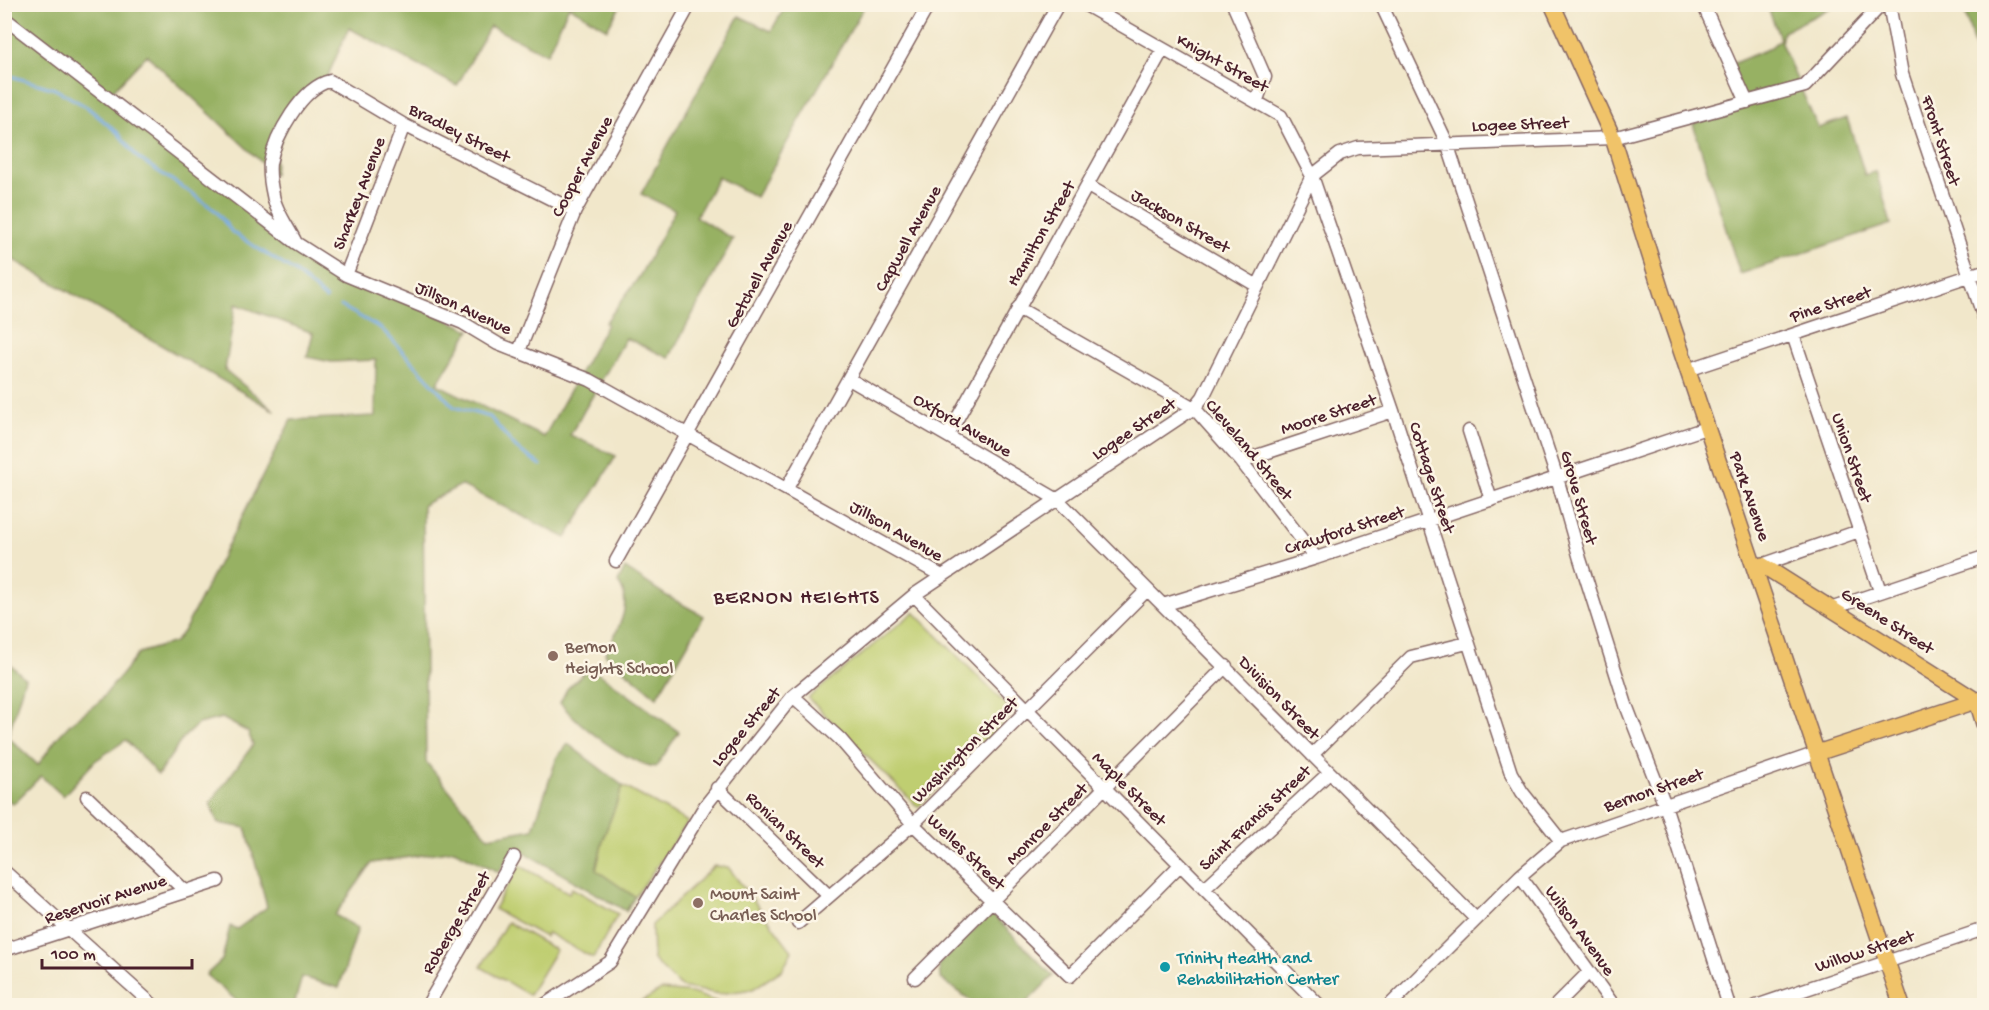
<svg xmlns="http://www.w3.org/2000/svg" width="1989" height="1010" font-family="'Gochi Hand',sans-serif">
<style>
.green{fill:#bfce71;stroke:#84764e;stroke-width:1.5}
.forest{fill:#97b163;stroke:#706847;stroke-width:1.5}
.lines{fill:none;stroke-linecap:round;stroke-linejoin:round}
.stream{stroke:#73a8e0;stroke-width:3}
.minor-casing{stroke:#846563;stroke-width:15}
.major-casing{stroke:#846563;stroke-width:18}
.minor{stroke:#fff;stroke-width:12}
.major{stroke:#f0c369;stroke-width:15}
.education-dot{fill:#8d6e63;stroke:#fcf5e5;stroke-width:2}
.culture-dot{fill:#0f9aa8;stroke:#fcf5e5;stroke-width:2}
.labels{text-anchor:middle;stroke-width:5;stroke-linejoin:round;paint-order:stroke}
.street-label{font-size:18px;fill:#4a1f2b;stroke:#fcf5e5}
.education-label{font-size:18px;fill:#785e54;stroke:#fcf5e5;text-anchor:start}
.culture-label{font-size:18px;fill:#0d838f;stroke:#fcf5e5;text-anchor:start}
.neighbourhood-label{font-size:20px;letter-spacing:1.5px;fill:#4a1f2b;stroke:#fcf5e5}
</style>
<rect width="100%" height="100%" fill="#fcf5e5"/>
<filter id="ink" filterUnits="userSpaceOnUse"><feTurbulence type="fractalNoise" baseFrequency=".0167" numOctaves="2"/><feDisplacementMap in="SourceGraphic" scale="12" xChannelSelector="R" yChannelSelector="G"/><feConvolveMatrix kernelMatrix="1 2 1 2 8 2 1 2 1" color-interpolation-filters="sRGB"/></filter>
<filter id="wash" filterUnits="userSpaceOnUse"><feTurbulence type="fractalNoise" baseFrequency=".008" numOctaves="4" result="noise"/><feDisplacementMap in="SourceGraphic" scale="24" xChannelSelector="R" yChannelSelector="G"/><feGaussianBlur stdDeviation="1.35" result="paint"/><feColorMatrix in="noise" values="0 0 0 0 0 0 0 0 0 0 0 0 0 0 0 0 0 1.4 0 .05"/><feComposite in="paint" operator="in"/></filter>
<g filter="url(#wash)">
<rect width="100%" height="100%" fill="#f1e7ca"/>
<path class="green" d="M914,612L1014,713L918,807L808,698Z
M623,786L688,822L635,897L596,870L604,836Z
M519,865L569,893L572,888L618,914L593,958L548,933L545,937L494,909Z
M714,866L728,867L792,951L782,970L753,989L719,994L681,987L653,960L652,925Z
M507,922L556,950L529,995L481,967Z
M661,990L692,993L725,1005H636Z"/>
<path class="forest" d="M5,4L621,5L607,29L569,6L547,54L490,26L457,86L349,28L325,82L294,109L276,151L274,174L147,55L105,99L316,260L470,330L437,384L544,437L607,324L605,323L639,277L675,210L641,194L739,16L771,31L786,5H865L756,197L718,177L696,217L733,239L669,358L626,338L570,435L616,456L566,538L461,485L423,505L426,762L488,837L533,829L557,757L568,744L623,786L604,836L596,870L635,897L626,911L515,847L499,872L454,850L372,863L335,915L358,928L339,988L302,977L294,1005H242L206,975L222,960L230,926L237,929L267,907L246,828L218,823L210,803L253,745L248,732L222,718L198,724L183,738L158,775L126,740L95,761L63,796L41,776L13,804L5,797V660L25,678L8,737L38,765L57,738L71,723L100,701L139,653L175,642L185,629L291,420L375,416L376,360L331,362L307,357L313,333L236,304L225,370L275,411L5,255L4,36L13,24L5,16Z
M1783,5H1836L1783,32L1781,43L1818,128L1847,118L1865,175L1876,171L1891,224L1740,274L1693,124L1746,107L1727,66L1770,48L1780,39L1769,11Z
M1963,5H1984V143L1977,114L1980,84L1975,49Z
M625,568L667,596L704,616L657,697L605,654C616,633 635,604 618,582Z
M590,667L679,732L656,767C625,762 580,726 560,703L567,689Z
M991,913L1053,976L1024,1005H977L940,978L939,964Z"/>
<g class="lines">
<path class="stream" d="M4,74L55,89L87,107L118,133L138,158L190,192L216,211L232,232L295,272L326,299
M341,306L382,329L454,407L490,417L516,448L541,465"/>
</g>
</g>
<g filter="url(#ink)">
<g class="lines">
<g class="minor-casing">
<path id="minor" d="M1084,4L1281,116L1312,176L1393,411L1511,773L1522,792L1561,841
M1233,4L1265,77L1257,100
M1381,4L1447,143L1557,478L1580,559L1626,705L1665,805L1729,1006
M1703,4L1747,102
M1889,4L1902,74L1984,318
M4,18L296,243L346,275L463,323L498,344L590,380L942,576
M1088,186L1256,285
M295,241C288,227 275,210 273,195C271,186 269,172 270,163C275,136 302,87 330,81L404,125L575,211
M346,275L404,125
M1018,308L1194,408L1241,461L1316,558
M1793,335L1880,591
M519,351L575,211L690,4
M1687,370L1984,271
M849,379L1058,500L1476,919
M1469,431L1491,500
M948,435L1163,49
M1241,461L1393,411
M787,488L1058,4
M616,561L929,4
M1756,567L1859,531
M914,595L1320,1006
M1163,605L1316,558L1706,428
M1833,608L1984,557
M793,696L840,739L913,824L1070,976L1180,865
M1312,755L1411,657L1467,643
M717,788L829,896
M87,797L185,891
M4,871L154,1006
M1520,876L1614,1006
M1204,889L1329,773
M798,923L913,824L1147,590
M4,950L218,881
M915,978L1226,666
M427,1006L514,857
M543,1006L610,962L705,806L793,696L914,595L1194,408L1203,397L1312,176L1340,154L1358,148L1613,138L1805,86L1882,4
M1389,1006L1520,876L1561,841L1817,753
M1555,1006L1589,972
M1756,1006L1984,929"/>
</g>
<g class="major-casing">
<path id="major" d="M1552,4L1613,138L1663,297L1902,1006
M1762,565L1977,701L1984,724
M1817,753L1982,699"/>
</g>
<use href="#minor" class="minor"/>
<use href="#major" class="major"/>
</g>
</g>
<g class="education-dot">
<circle cx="553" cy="656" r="6"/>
<circle cx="698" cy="903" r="6"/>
</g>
<circle class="culture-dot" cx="1165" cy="967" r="6"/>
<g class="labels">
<g class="street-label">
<text transform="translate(1223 62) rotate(29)" y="6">Knight Street</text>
<text transform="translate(1520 123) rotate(-2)" y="6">Logee Street</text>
<text transform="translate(460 132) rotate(27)" y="6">Bradley Street</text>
<text transform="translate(1942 140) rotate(72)" y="6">Front Street</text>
<text transform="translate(581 166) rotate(-62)" y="6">Cooper Avenue</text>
<text transform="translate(358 193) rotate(-69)" y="6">Sharkey Avenue</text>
<text transform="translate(1181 220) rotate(30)" y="6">Jackson Street</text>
<text transform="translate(1040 233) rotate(-60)" y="6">Hamilton Street</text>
<text transform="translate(907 238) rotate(-61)" y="6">Capwell Avenue</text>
<text transform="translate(758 274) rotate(-61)" y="6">Getchell Avenue</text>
<text transform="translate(1830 303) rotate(-18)" y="6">Pine Street</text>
<text transform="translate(464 307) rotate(25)" y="6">Jillson Avenue</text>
<text transform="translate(1328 413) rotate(-18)" y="6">Moore Street</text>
<text transform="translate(963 424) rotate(30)" y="6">Oxford Avenue</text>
<text transform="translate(1133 428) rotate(-34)" y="6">Logee Street</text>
<text transform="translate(1250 449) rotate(50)" y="6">Cleveland Street</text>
<text transform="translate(1853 457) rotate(71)" y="6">Union Street</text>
<text transform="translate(1433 477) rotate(72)" y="6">Cottage Street</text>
<text transform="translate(1751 496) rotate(71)" y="6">Park Avenue</text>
<text transform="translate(1580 497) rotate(74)" y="6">Grove Street</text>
<text transform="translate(1344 529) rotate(-18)" y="6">Crawford Street</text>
<text transform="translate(897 530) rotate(30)" y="6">Jillson Avenue</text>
<text transform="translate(1888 620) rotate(33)" y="6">Greene Street</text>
<text transform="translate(1280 697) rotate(46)" y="6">Division Street</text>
<text transform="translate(745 726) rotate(-50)" y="6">Logee Street</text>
<text transform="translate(964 749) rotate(-45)" y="6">Washington Street</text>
<text transform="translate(1130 788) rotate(45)" y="6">Maple Street</text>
<text transform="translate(1653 789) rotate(-19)" y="6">Bernon Street</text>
<text transform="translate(1254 817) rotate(-43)" y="6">Saint Francis Street</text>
<text transform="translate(1046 823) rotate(-45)" y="6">Monroe Street</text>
<text transform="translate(786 829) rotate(44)" y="6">Ronian Street</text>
<text transform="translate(967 851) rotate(44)" y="6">Welles Street</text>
<text transform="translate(105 898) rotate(-18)" y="6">Reservoir Avenue</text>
<text transform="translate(455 922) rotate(-59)" y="6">Roberge Street</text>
<text transform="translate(1581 930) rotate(54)" y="6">Wilson Avenue</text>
<text transform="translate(1864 950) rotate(-18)" y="6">Willow Street</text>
</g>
<g class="education-label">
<text x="565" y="652">Bernon<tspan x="565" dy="21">Heights School</tspan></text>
<text x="710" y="899">Mount Saint<tspan x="710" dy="21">Charles School</tspan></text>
</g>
<g class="culture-label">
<text x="1177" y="963">Trinity Health and<tspan x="1177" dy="21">Rehabilitation Center</tspan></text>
</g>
<g class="neighbourhood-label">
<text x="797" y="603">BERNON HEIGHTS</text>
</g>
</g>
<rect width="1989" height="1010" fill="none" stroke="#fcf5e5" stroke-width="24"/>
<path d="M42 959v9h150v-9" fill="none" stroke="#4a1f2b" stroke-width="3"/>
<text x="51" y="959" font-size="18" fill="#4a1f2b" stroke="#fcf5e5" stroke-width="4.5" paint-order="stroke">100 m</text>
</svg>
